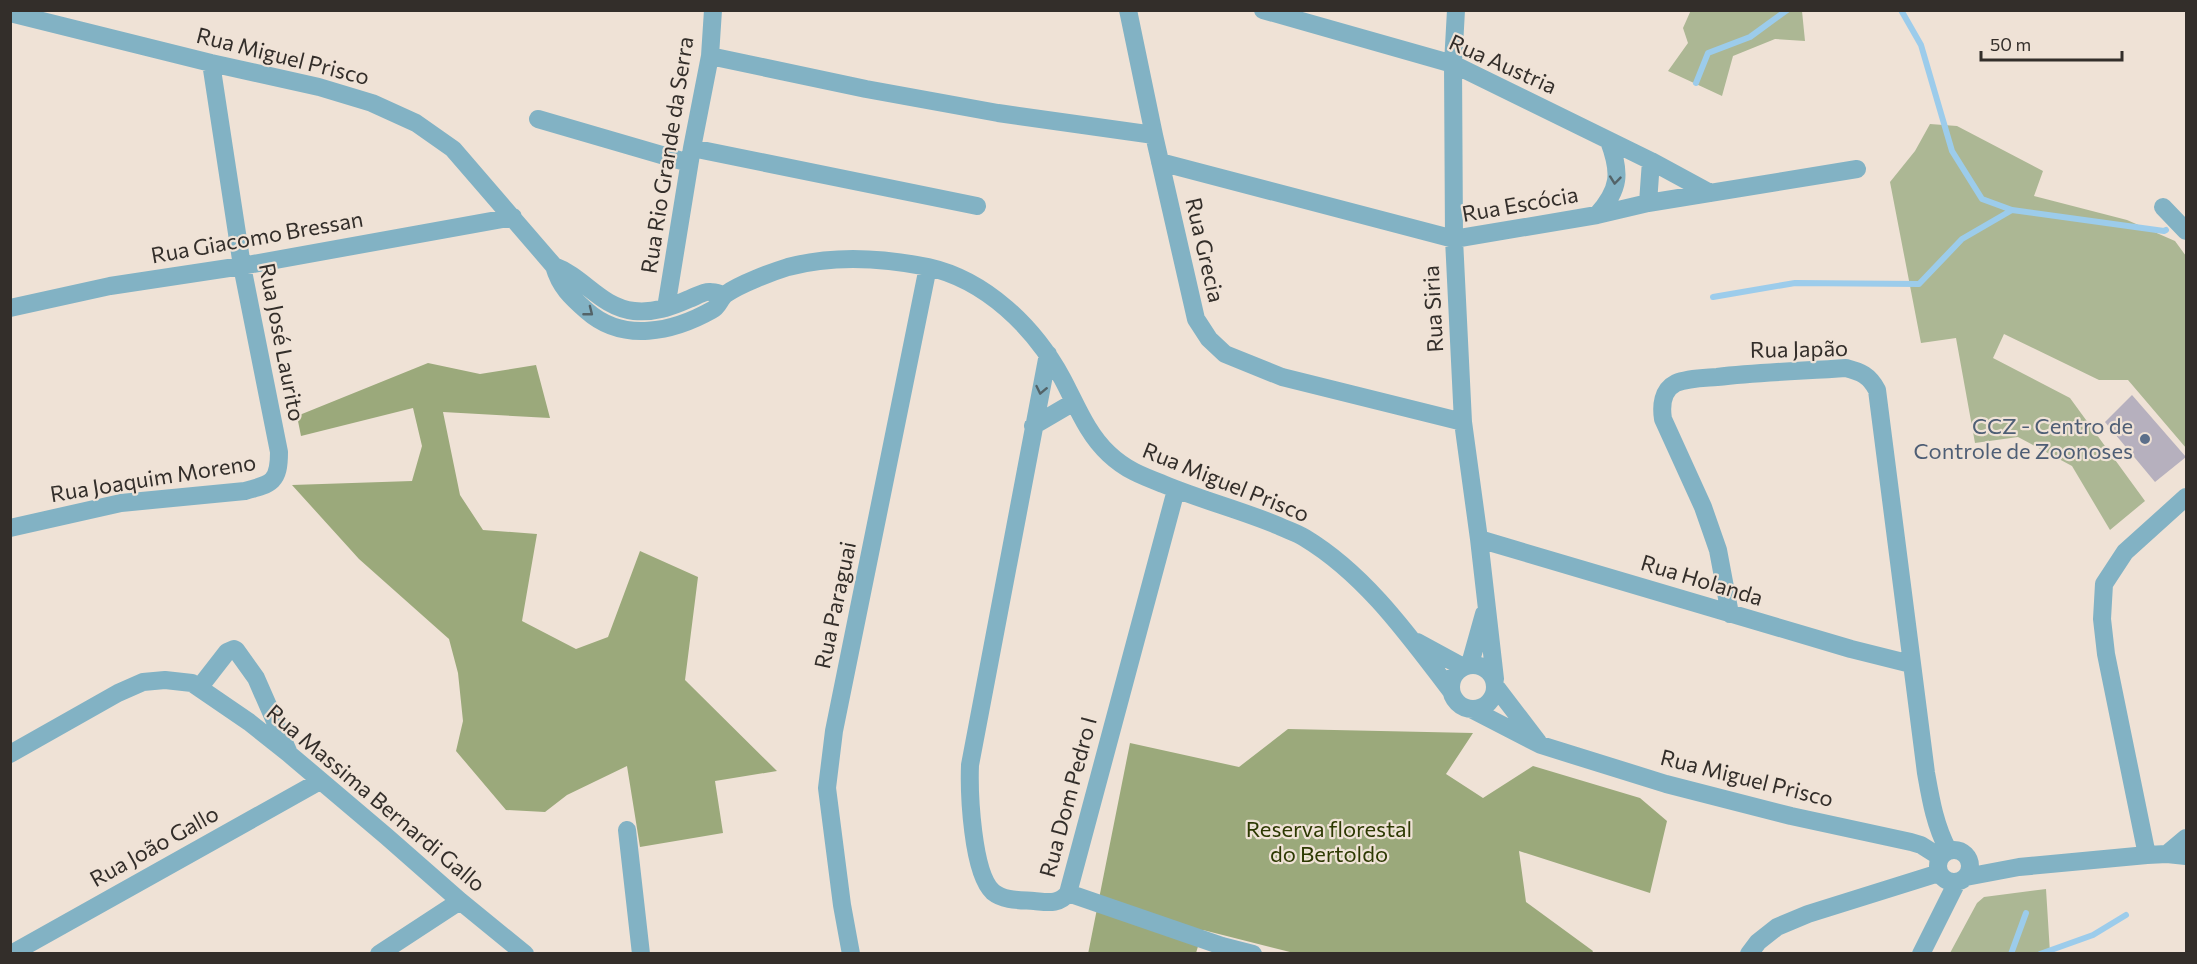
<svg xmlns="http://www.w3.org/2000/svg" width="2197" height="964" font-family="Commissioner,sans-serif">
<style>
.green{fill:#acb794}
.forest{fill:#9ba97b}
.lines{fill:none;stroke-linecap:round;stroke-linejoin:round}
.stream{stroke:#9ccceb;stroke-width:6}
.building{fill:#b6b0be}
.minor{stroke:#82b2c4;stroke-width:18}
.oneway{stroke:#536368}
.service-dot{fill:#5c6f8a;stroke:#efe2d6;stroke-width:2}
.labels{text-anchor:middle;stroke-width:4.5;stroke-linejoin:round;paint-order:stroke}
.street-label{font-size:22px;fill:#332e2a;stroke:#efe2d6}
.service-label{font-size:22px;fill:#4e5e75;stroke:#efe2d6;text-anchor:end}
.park-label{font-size:22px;fill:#2d3902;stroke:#efe2d6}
</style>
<rect width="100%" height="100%" fill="#efe2d6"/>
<path class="green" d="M1691,10L1802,11L1805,41L1775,39L1733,56L1722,96L1668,71L1688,43L1683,28Z
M1930,124L1957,126L2043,171L2034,196L2127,220L2175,241L2186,256V448L2128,380H2099L2004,334L1993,358L2070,398L2145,501L2110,530L2072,466L2018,437L1975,443L1956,338L1921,343L1890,182L1915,151Z
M2046,889L2050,953H1950L1977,903L1984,897Z"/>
<path class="forest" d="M428,363L480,374L536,365L550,418L443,412L460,495L483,530L537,534L522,621L576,649L608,637L640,551L698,577L685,680L777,771L715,781L723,833L640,847L627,766L567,795L545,812L506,810L456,751L463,721L458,673L449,639L359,559L292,485L412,481L422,446L413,408L301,436L297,416Z
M1288,729L1473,733L1446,774L1483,798L1533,766L1640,798L1667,821L1650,893L1519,851L1526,902L1593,951L1592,953H1294L1203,930L1196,953L1088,954L1130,743L1239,767Z"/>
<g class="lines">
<path class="stream" d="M1901,10L1921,45L1952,151L1982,199L2012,210
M1696,83L1708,53L1750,37L1787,10
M1713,297L1795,283L1919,284L1962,239L2012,210L2164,231L2166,230
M2011,954L2026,913
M2040,954L2093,935L2126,915"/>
</g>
<path class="building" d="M2132,395L2186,457L2155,482L2105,422Z"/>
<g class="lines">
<path class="minor" d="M1128,10L1154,135L1196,319L1209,339L1225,354L1282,377L1463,422
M1263,10L1453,64L1651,161L1710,193
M1456,10L1453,64L1454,239L1463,422L1479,539L1495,679
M10,13L211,63L319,87L372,103L416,123L453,149L554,266C560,287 571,297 587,311C623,343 673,332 712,310C719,307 720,298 726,294C740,284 772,272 788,267C833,255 883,258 928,267C986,280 1034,327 1062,378C1076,404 1087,434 1109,454C1126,470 1142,476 1163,484C1201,500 1241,510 1279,526C1287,530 1297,533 1305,538C1366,575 1409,636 1451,691
M710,56L866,89L998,113L1154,135
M538,119L689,163
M692,148L977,206
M1160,162L1454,239L1597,215L1648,203L1857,169
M1648,203L1651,161
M2163,207L2186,231
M1597,215C1620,189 1621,173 1609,141
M554,266C584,277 600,307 634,311C654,313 671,307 689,299C695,297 704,291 710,292C715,292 720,294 724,295
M10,308L110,286L242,266L513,217
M666,308L692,148L710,56L713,10
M1048,354L970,765C969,792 972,873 993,892C1004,901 1021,900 1034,901C1047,902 1059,905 1068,893L1176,490
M1033,426L1074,402
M10,528L121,503L245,491C272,484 279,482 279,452L242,266L211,63
M1479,539L1851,649L1911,664
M1730,614L1718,550L1703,507L1663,419C1661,406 1662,390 1676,383C1688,378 1705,378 1717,377C1760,372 1803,371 1846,368C1861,372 1869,375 1877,390L1926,773C1931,801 1935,825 1948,850
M1417,642L1463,667
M1470,664L1484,614
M1451 687a22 22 0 1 1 44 0a22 22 0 1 1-44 0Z
M1496,687L1538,742
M199,688L227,652L234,649L236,650L256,678L288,751
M1471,709L1541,745L1666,784L1791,816L1911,842L1921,845L1940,857
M10,754L118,693L143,682L165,680L192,683L249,722L288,753L386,836L460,901L525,954
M627,830L641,954
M1938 866a16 16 0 1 1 32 0a16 16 0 1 1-32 0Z
M2167,854L2186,838
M2147,855L2106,654L2102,619L2104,584L2125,552L2186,497
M1966,877L2019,867L2147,855L2167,854L2186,856
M1068,893L1222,946L1253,954
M11,954L320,781
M379,954L460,901
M851,954L842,905L827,788L834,731L928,267
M1749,954L1758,942L1777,927L1808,914L1939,873
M1921,954L1957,882"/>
</g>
<defs><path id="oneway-chevron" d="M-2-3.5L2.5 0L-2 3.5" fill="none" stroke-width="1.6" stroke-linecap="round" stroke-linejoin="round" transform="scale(1.5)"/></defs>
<g class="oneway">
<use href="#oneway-chevron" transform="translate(1615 180) rotate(96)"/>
<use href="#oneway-chevron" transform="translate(589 312) rotate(38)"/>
<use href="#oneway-chevron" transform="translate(1041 390) rotate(102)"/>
</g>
<circle class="service-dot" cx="2145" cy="439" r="6"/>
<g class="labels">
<g class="street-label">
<text transform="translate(283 56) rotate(14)" y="8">Rua Miguel Prisco</text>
<text transform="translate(1503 64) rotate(24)" y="8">Rua Austria</text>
<text transform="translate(667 155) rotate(-81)" y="8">Rua Rio Grande da Serra</text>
<text transform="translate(1520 204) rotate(-10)" y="8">Rua Escócia</text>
<text transform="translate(257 237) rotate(-10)" y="8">Rua Giacomo Bressan</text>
<text transform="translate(1205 250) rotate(77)" y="8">Rua Grecia</text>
<text transform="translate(1433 309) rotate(-93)" y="8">Rua Siria</text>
<text transform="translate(282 342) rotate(79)" y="8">Rua José Laurito</text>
<text transform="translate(1799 349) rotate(-1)" y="8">Rua Japão</text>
<text transform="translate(153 478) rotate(-9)" y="8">Rua Joaquim Moreno</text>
<text transform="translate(1226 482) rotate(22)" y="8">Rua Miguel Prisco</text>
<text transform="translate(1702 580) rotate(17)" y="8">Rua Holanda</text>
<text transform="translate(835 605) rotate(-78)" y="8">Rua Paraguai</text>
<text transform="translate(1747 778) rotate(14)" y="8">Rua Miguel Prisco</text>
<text transform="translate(1068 797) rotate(-75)" y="8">Rua Dom Pedro I</text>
<text transform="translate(376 798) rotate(40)" y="8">Rua Massima Bernardi Gallo</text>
<text transform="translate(154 846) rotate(-29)" y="8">Rua João Gallo</text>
</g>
<g class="service-label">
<text x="2133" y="434">CCZ - Centro de<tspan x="2133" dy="25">Controle de Zoonoses</tspan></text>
</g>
<g class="park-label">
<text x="1329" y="837">Reserva florestal<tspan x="1329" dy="25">do Bertoldo</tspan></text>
</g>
</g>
<rect width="2197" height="964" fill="none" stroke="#332e2a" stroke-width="24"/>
<path d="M1981 51v9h141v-9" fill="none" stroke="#332e2a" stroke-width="3"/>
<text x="1990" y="51" font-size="18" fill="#332e2a" stroke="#efe2d6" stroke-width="4.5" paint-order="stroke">50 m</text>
</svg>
